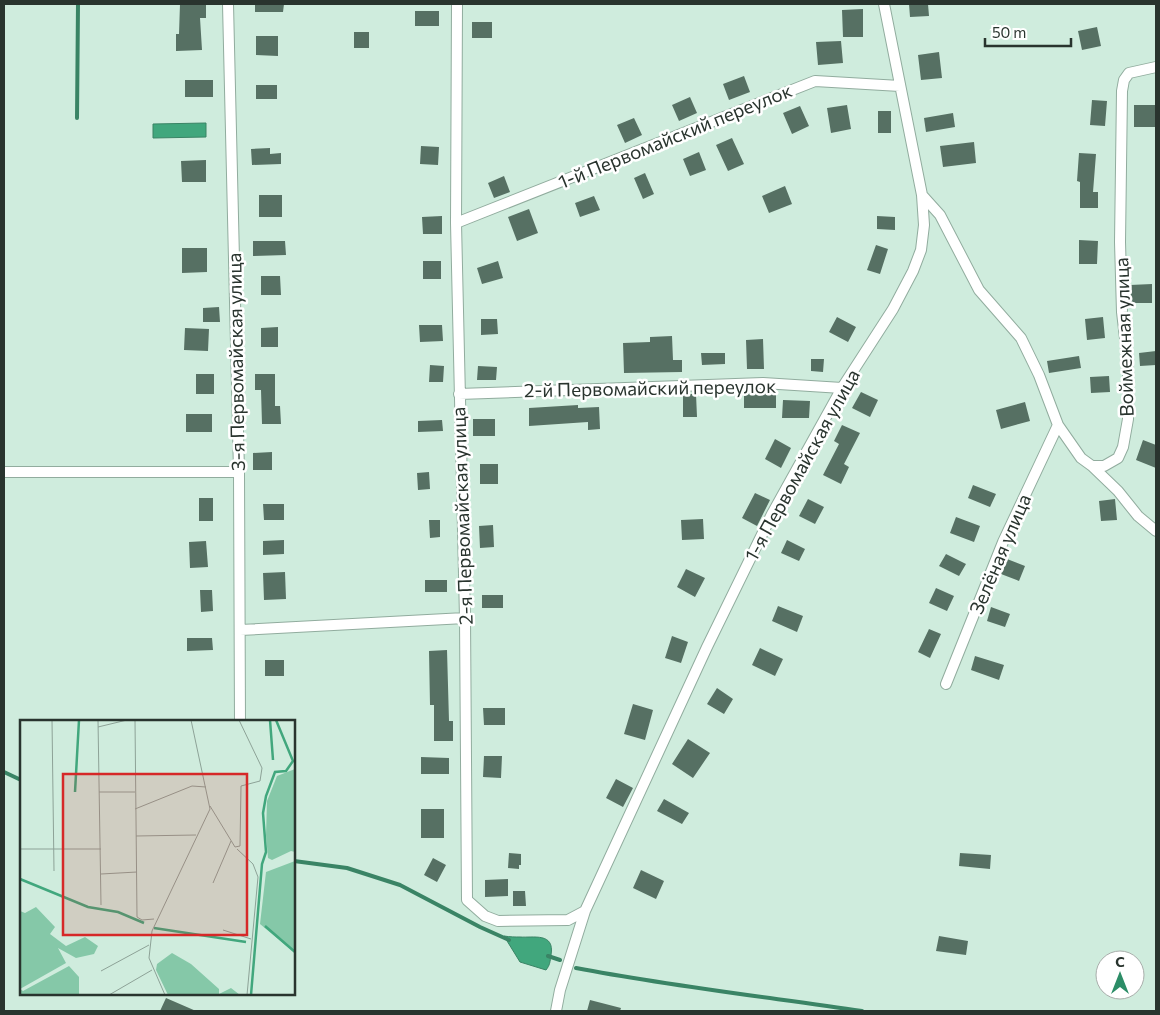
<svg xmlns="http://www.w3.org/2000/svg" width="1160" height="1015" font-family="Commissioner,sans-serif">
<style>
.water{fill:#41a77d;stroke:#3a8465}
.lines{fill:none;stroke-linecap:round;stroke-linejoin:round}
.stream{stroke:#3a8465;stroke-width:4}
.building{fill:#567063}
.street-casing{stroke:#91ac9e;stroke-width:12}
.street{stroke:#fff;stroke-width:10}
.labels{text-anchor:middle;stroke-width:5;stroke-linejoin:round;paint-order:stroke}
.street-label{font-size:19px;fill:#29342e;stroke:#fff}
.inset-river{fill:none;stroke:#41a77d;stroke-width:2.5}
.inset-road{fill:none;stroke:#8da297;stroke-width:1}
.view{fill:#d62828;fill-opacity:0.15;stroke:#d62828;stroke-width:2.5}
.inset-edge{fill:none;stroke:#29342e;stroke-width:2.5}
</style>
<rect width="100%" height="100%" fill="#cfecdd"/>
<path class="water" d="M206,123V137L153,138V124Z
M504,936C510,937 515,937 520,937C533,938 555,932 551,955C550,962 550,965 546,970L520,962Z"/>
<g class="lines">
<path class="stream" d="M77,118L78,4
M4,772L21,780
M294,861L347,868L400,885L480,927L509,940
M548,956L560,960
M576,968C670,986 766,997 862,1011"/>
</g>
<path class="building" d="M180,4H206V18H200L202,50L176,51V34H179Z
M255,4H284L283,12H255Z
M909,4H928L929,16L910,17Z
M863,9V37H843L842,10Z
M415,11H439V26H415Z
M472,22H492V38H472Z
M1097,27L1101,46L1082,50L1078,31Z
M354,32H369V48H354Z
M256,36H278V56L256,55Z
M841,41L843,63L818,65L816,42Z
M939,52L942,78L921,80L918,55Z
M744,76L750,92L729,100L723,84Z
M185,80H213V97H185Z
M256,85H277V99H256Z
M690,97L697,113L679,121L672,105Z
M1092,100L1107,101L1105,126L1090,125Z
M847,105L851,129L831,133L827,108Z
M1134,105H1156V127H1134Z
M800,106L809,126L792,134L783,113Z
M878,111H891V133H878Z
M953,113L955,127L926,132L924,118Z
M634,118L642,135L625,143L617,125Z
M732,138L744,164L728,171L716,145Z
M974,142L976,163L943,167L940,146Z
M421,146L439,147L438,165L420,164Z
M270,148V154L281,153V164L252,165L251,149Z
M699,152L706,170L690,176L683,159Z
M1079,153L1096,154L1093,192H1098V208H1080V182L1077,181Z
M206,160V182H182L181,161Z
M645,173L654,194L643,199L634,178Z
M504,176L510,192L494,198L488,183Z
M785,186L792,204L769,213L762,196Z
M259,195H282V217H259Z
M594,196L600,210L580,217L575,203Z
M529,209L538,233L517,241L508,217Z
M442,216V234H423L422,217Z
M877,216L895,217V230L877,229Z
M1079,240L1098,241L1097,264H1079Z
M253,241H285L286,255L253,256Z
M876,245L888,249L880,274L867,270Z
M182,248H207V272L182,273Z
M423,261H441V279H423Z
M498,261L503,278L482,284L477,268Z
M261,276H280L281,295H261Z
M1152,284V303H1131L1130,285Z
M219,307L220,322H203V308Z
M837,317L856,327L848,342L829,332Z
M1103,317L1105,338L1087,340L1085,319Z
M481,319H497L498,334L481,335Z
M419,325H442L443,341L420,342Z
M278,327V347H261V328Z
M185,328L209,329L208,351L184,350Z
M672,336L673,360H682V372L624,373L623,343L650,342V337Z
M763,339L764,369H747L746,340Z
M1156,351V365L1140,366L1139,353Z
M701,353H725V364L702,365Z
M1079,356L1081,368L1049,373L1047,361Z
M811,359H824L823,372L811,371Z
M430,365L444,366L443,382H429Z
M478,366L497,367L496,380H477Z
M196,374H214V394H196Z
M255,374H275V406H280L281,424H262L261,390H255Z
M1109,376L1110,392L1091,393L1090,377Z
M776,392V408H744V393Z
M861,392L878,400L870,417L852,408Z
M683,394H696L697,417H683Z
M783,400L810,401L809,418H782Z
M1025,402L1030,421L1001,429L996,410Z
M578,405V408L599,407L600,429L588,430V422L529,426V408Z
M186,414H212V432H186Z
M473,419H495V436H473Z
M442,420L443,431L418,432V421Z
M842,425L860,433L844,464L849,467L841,484L823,475L839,444L834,441Z
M775,439L791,448L781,468L765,459Z
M1143,440L1156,445V468L1136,460Z
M272,452V470H253V453Z
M480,464H498V484H480Z
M429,472L430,489L418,490L417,473Z
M973,485L996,494L990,507L968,498Z
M755,493L770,500L757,526L742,518Z
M199,498H213V521H199Z
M808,499L824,507L815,524L799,516Z
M1115,499L1117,520L1101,521L1099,501Z
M263,504H284V520H264Z
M956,517L980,526L974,542L950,533Z
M703,519L704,539L682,540L681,520Z
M429,520H440V537L430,538Z
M493,525L494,547L480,548L479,526Z
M284,540V554L263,555V541Z
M787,540L805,549L799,561L781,553Z
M206,541L208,567L190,568L189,542Z
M946,554L966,564L959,576L939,566Z
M1007,559L1025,566L1019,581L1001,574Z
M686,569L705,578L695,597L677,587Z
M285,572L286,599L264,600L263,573Z
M425,580H447V592H425Z
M936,588L954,596L947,611L929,603Z
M200,590H212L213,611L201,612Z
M482,595H503V608H482Z
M778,606L803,616L797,632L772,621Z
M991,607L1010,614L1005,627L987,621Z
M929,629L941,634L930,658L918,652Z
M672,636L688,642L681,663L665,658Z
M187,638H212L213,650L187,651Z
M760,648L783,659L775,676L752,665Z
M447,650L449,721H453V741H434V705H430L429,651Z
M975,656L1004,665L999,680L971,670Z
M265,660H284V676H265Z
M717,688L733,699L724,714L707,704Z
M633,704L653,710L645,740L624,734Z
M483,708H505V725H484Z
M688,739L710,753L693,778L672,764Z
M484,756H502L501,778L483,777Z
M421,757L449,758V774H421Z
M616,779L633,788L623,807L606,798Z
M664,799L689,813L682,824L657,811Z
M421,809H444V838H421Z
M509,853L521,854V865H519V869L508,868Z
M960,853L991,855L990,869L959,866Z
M433,858L446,865L437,882L424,875Z
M641,870L664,881L656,899L633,888Z
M508,879V896L485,897V880Z
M513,891H525L526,906H513Z
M939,936L968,941L966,955L936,951Z
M166,998L196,1011H160Z
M590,1000L621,1008L620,1011H587Z"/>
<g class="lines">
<g class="street-casing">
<path id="street" d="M228,4L239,472L240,721
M457,4L456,223L465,618L467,900L485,916L498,921L568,920L585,911
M922,195L940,215L979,290L1021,338L1039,375L1058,425L1081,458L1092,466H1104L1118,458L1123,447L1128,419V364L1122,312L1120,242L1122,91L1124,80L1129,73L1156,67
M456,223L815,81L900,86
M459,394L763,383L842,388
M1092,466L1118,491L1138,516L1156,531
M4,472H239
M240,630L465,618
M946,684L1003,542L1058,425
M556,1011L560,990L585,911L707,647L772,514L842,388L893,309L913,271L921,250L924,225L922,195L884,4"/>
</g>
<use href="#street" class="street"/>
</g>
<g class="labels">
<g class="street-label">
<text transform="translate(675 136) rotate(-22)" y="7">1-й Первомайский переулок</text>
<text transform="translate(1124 337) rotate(-92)" y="7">Воймежная улица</text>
<text transform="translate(236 362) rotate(-91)" y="7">3-я Первомайская улица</text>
<text transform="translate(650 388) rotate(-1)" y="7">2-й Первомайский переулок</text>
<text transform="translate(802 465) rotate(-61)" y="7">1-я Первомайская улица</text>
<text transform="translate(462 516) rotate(-92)" y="7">2-я Первомайская улица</text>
<text transform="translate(1000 554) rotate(-67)" y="7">Зелёная улица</text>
</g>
</g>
<g transform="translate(20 720)">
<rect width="275" height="275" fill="#cfecdd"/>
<path d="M275,49V132L271,131L252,140L248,138L246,115L247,81L257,56ZM275,141V233L240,204L246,152ZM16,187L35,207L30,214L46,226L65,217L78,226L74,234L56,238L38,228L46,243L0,269L3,271L49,246L59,257V275H0V191L5,193ZM152,233L171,244L199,269V274L211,268L220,275H148L136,250L137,244Z" fill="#85c8a8"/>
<path class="inset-river" d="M250,0L253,40M55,72L59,0M0,159L68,187L98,192L124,203M245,206L275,232M134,208L226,222M231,275L242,144L246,132L243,93L246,76L255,52L266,51L273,41L256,0"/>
<path class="inset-road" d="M32,0L34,151M78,0L81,185M115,0L117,197L122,200L134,199M78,7L107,0M79,72H115M190,86L215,127L220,126L221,66L240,61L242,48L219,0M115,89L172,66L186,67M116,116L176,115M0,129H81M217,129L233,144L238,157L227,275M81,154L117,152M193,163L211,121M203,210L231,219M81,251L129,225M89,275L132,250M145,275L129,238L132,211L190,89L171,0"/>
<path class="view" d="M43,54H227V215H43Z"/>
<rect width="275" height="275" class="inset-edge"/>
</g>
<rect width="1160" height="1015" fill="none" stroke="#29342e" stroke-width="10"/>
<g transform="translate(1120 975)"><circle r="24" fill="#ffffff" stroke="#a9aeab"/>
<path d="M0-4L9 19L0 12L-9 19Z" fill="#2c8d67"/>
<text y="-8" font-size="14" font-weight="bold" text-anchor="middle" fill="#29342e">С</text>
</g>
<path d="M985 38v8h86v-8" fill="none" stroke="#29342e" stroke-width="2.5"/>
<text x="992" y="38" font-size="15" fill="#29342e" stroke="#ffffff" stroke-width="4" paint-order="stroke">50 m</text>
</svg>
